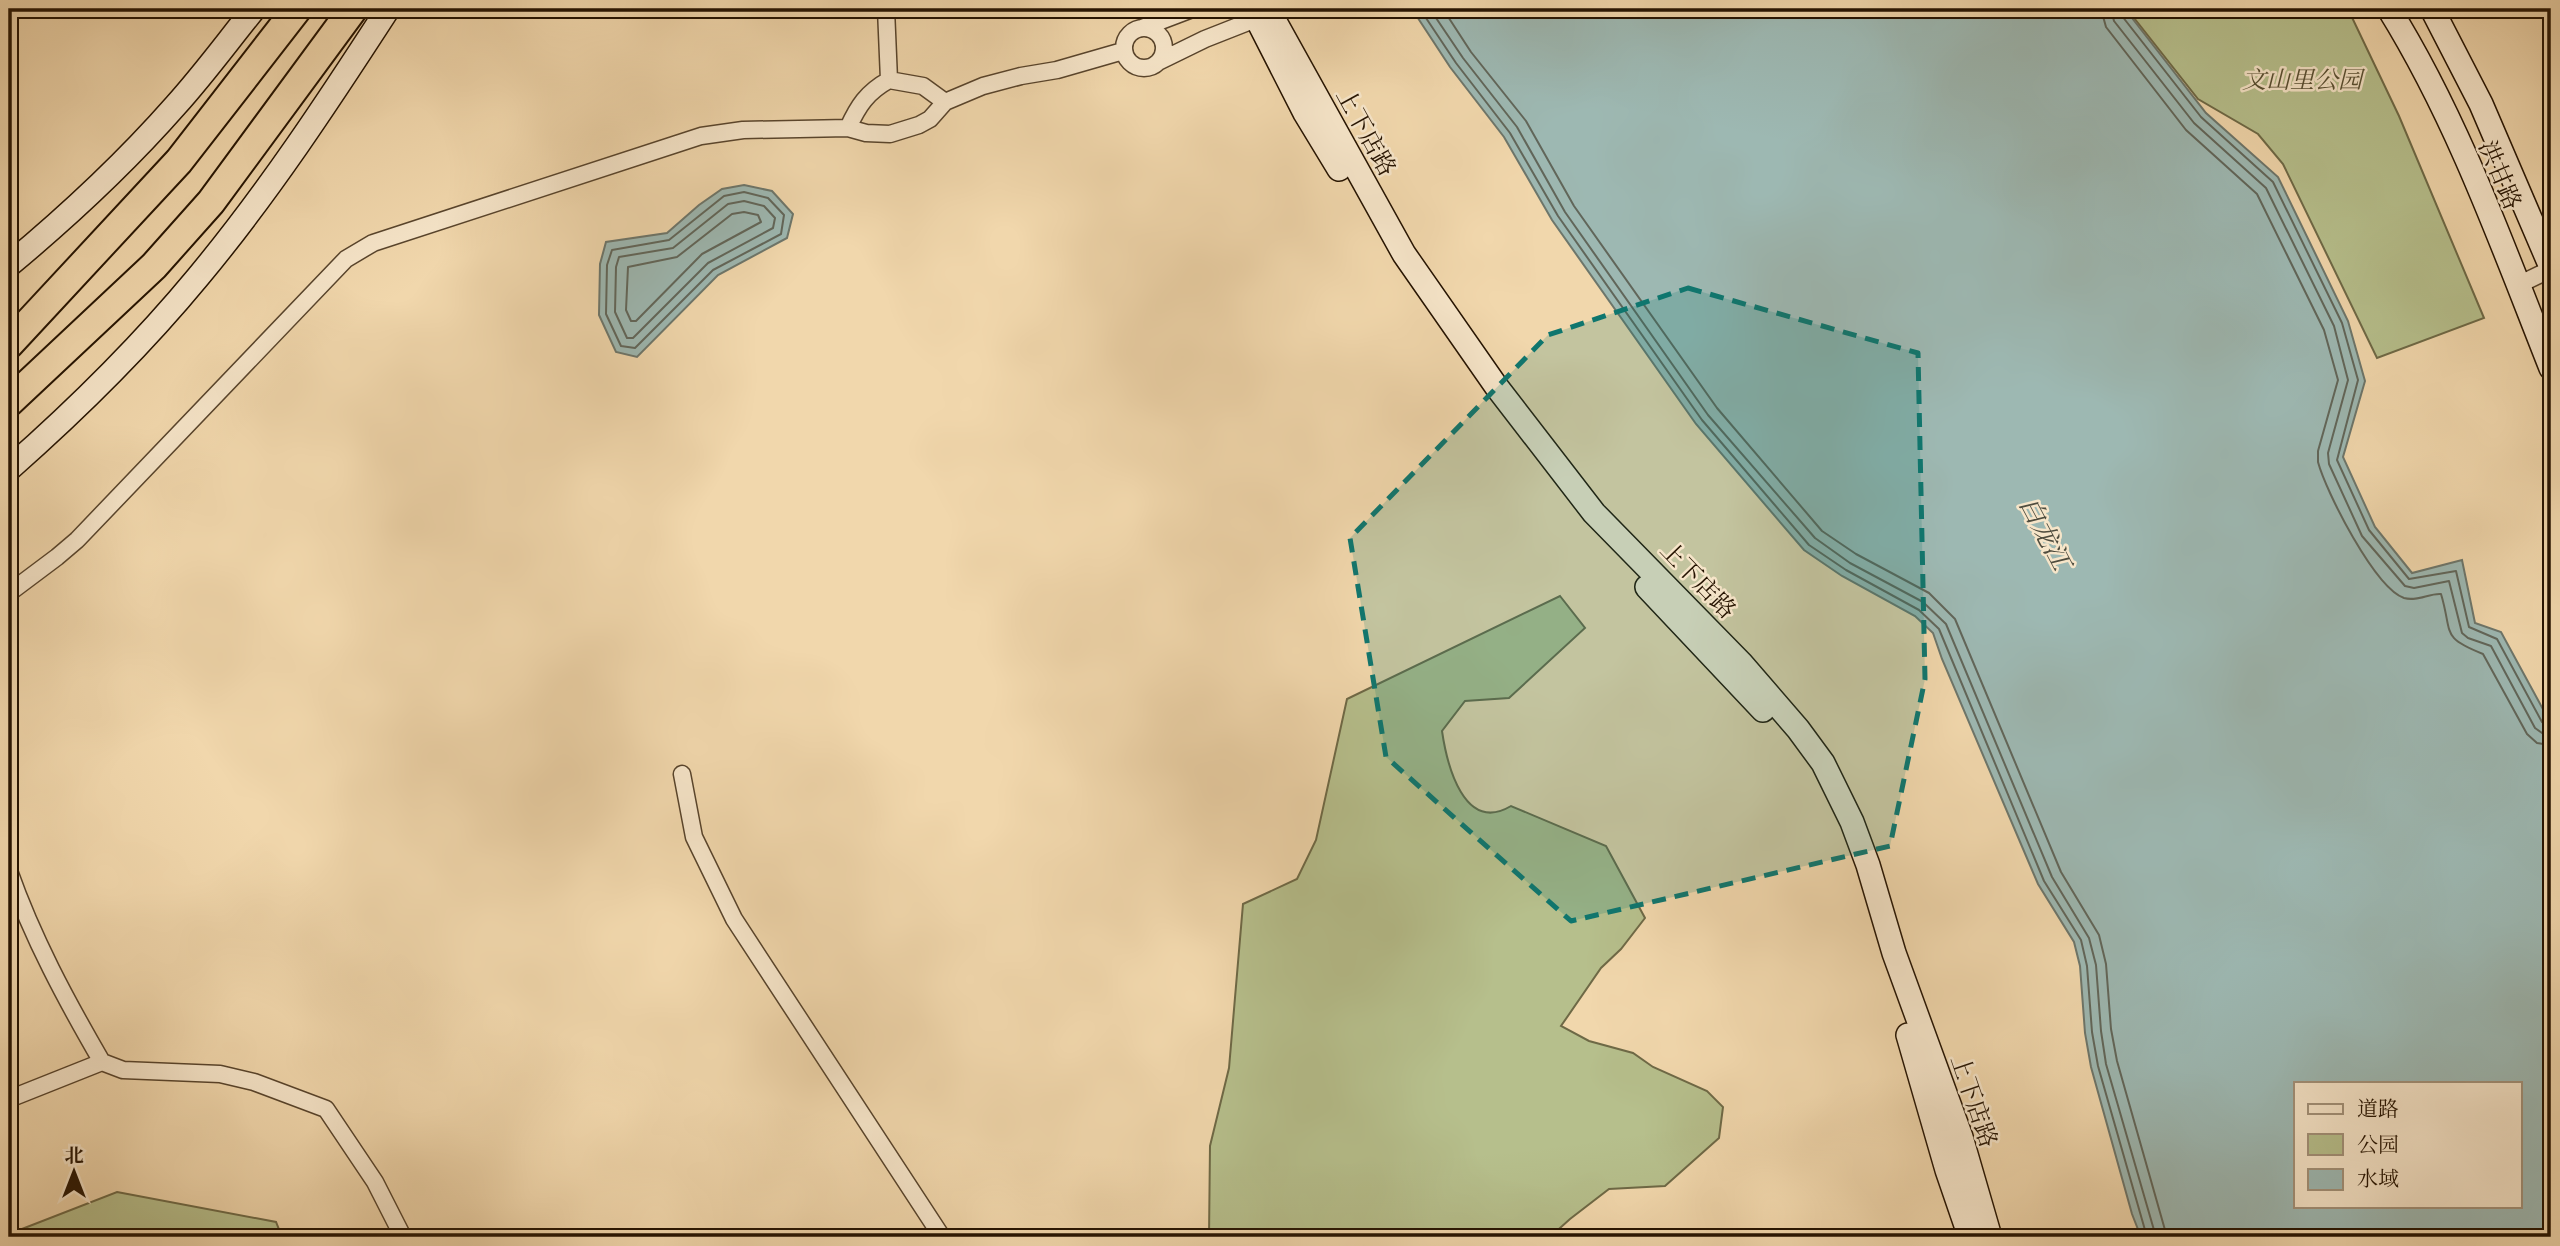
<svg xmlns="http://www.w3.org/2000/svg" width="2560" height="1246" font-family="Vollkorn,'Noto Serif SC',serif">
<style>
.green{fill:#b6bf8c;stroke:#6e6946;stroke-width:2}
.water{fill:#9db8b2;stroke:#6d766b;stroke-width:2;fill-rule:evenodd}
.lines{fill:none;stroke-linecap:round;stroke-linejoin:round}
.shore{stroke:#61665a;stroke-width:2}
.minor-casing{stroke:#58442c;stroke-width:19}
.secondary-casing{stroke:#251301;stroke-width:26}
.trunk-casing{stroke:#251301;stroke-width:32}
.minor{stroke:#f6e5c9;stroke-width:16}
.secondary{stroke:#f6e5c9;stroke-width:23}
.trunk{stroke:#f1d7ac;stroke-width:28}
.marked{fill:#0f766e;fill-opacity:0.2;stroke:#0f766e;stroke-width:5;stroke-dasharray:14 9;stroke-linejoin:round}
.labels{text-anchor:middle;stroke-width:5;stroke-linejoin:round;paint-order:stroke}
.park-label{font-size:24px;font-style:italic;fill:#584f32;stroke:#f6e5c9}
.street-label{font-size:24px;fill:#251301;stroke:#f6e5c9}
.water-label{font-size:26px;font-style:italic;fill:#4f4d3f;stroke:#f6e5c9}
</style>
<rect width="100%" height="100%" fill="#f1d7ac"/>
<filter id="stains"><feTurbulence type="fractalNoise" baseFrequency=".00286" numOctaves="4"/><feColorMatrix values="0 0 0 0 .2 0 0 0 0 .09 0 0 0 0 .02 0 0 0 .5 -.17"/></filter>
<radialGradient id="worn" r=".72"><stop offset=".6" stop-color="#630" stop-opacity="0"/><stop offset="1" stop-color="#630" stop-opacity=".3"/></radialGradient>
<path class="green" d="M2127,9H2348L2399,116L2484,318L2377,358L2283,164L2258,134L2198,99Z
M1560,596L1585,628L1509,698L1465,701L1442,731C1447,765 1464,834 1511,806L1606,846L1645,918L1621,949L1601,968L1561,1026L1589,1041L1633,1053L1653,1067L1707,1091L1723,1107L1719,1138L1665,1186L1609,1189L1570,1219L1550,1237H1209L1210,1146L1229,1068L1243,904L1297,879L1316,840L1347,699Z
M117,1192L276,1222L282,1237H9V1234Z"/>
<path class="water" d="M1412,9H2125L2206,113L2278,177L2348,321L2365,381L2343,457L2375,527L2412,573L2462,560L2475,623L2501,632L2551,724V1237H2141L2132,1214L2091,1067L2085,1033L2080,966L2074,942L2038,884L1942,659L1933,633L1915,616L1842,576L1804,550L1696,424L1552,220L1504,137L1450,67ZM2296,1083H2520V1206H2296Z
M744,185L772,191L793,214L787,238L718,275L637,357L616,352L599,315L600,264L606,242L667,233L699,205L722,189Z"/>
<g class="lines">
<path class="shore" d="M1420,9L1456,63L1510,133L1558,216L1702,420L1809,545L1846,570L1919,610L1939,629L2044,881L2081,940L2087,966L2092,1032L2098,1066L2147,1237
M1430,9L1463,58L1517,127L1565,212L1708,415L1815,538L1850,563L1923,602L1946,624L2052,877L2089,938L2096,965L2101,1031L2106,1064L2156,1237
M1443,9L1471,52L1526,121L1574,206L1717,408L1822,531L1856,554L1929,593L1955,619L2061,872L2099,935L2106,964L2111,1029L2117,1061L2167,1237
M2101,9L2106,27L2186,130L2257,194L2324,330L2338,380L2318,451V462C2326,492 2375,588 2404,598C2417,602 2429,593 2441,594C2453,634 2440,637 2483,654L2527,734L2537,743L2551,745
M2111,9L2114,21L2194,123L2266,188L2334,326L2348,380L2328,453L2329,464L2362,536L2405,586L2414,588L2449,581L2462,633L2468,638L2491,646L2535,728L2542,733L2551,735
M2120,9L2122,16L2201,117L2273,182L2342,323L2358,380L2337,460L2369,530L2409,579L2456,571L2469,627L2497,639L2542,722L2551,726
M744,192L768,198L784,215L781,234L713,270L635,348L621,346L606,314L607,265L612,250L669,240L724,196Z
M744,201L764,206L775,218L773,228L708,263L633,338H627L615,312L616,267L619,257L673,248L728,204Z
M744,212L758,215L761,222L702,254L636,321H631L626,310L628,267L677,257L732,214Z"/>
<g class="minor-casing">
<path id="minor" d="M886,9L889,80L923,86L945,102
M1124 48a20 20 0 1 1 40 0a20 20 0 1 1-40 0Z
M1142,28L1192,9
M1160,61L1205,39L1266,15
M848,128C858,106 867,92 889,80
M2518,285L2551,269
M9,593L57,557L77,540L346,259L373,243L701,136L743,130L848,128L866,133L890,134L919,125L930,119L945,102L983,86L1021,76L1057,70L1123,51
M682,774L694,837L734,919L942,1237
M9,871C33,939 66,1000 102,1062
M9,1099L102,1062L123,1070L220,1074L254,1082L326,1109L375,1182L403,1237"/>
</g>
<g class="secondary-casing">
<path id="secondary" d="M1252,9L1305,113L1339,169
M1268,9L1404,254L1496,386L1594,513L1741,663L1798,729L1823,763L1852,822L1868,865L1894,953L1961,1137L1990,1237
M2389,9C2458,120 2503,247 2551,368
M2432,9L2481,104L2551,267
M9,265C68,216 125,163 176,105C204,74 228,41 254,9
M9,469C76,410 141,346 198,277C268,193 329,100 388,9
M1647,587L1763,710
M1908,1035L1947,1170L1970,1237"/>
</g>
<g class="trunk-casing">
<path id="trunk" d="M9,344L179,161L297,9
M9,402L154,266L211,202L353,9"/>
</g>
<use href="#minor" class="minor"/>
<use href="#secondary" class="secondary"/>
<use href="#trunk" class="trunk"/>
</g>
<path class="marked" d="M1688,288L1918,353L1925,679L1890,846L1571,921L1386,757L1350,538L1548,335Z"/>
<g class="labels">
<g class="park-label">
<text x="2302" y="88">文山里公园</text>
</g>
<g class="street-label">
<text transform="translate(1366 132) rotate(61)" y="8">上下店路</text>
<text transform="translate(2500 175) rotate(67)" y="8">洪甘路</text>
<text transform="translate(1698 580) rotate(46)" y="8">上下店路</text>
<text transform="translate(1974 1101) rotate(71)" y="8">上下店路</text>
</g>
<g class="water-label">
<text transform="translate(2045 533) rotate(62)" y="9">白龙江</text>
</g>
</g>
<rect width="2560" height="1246" fill="none" stroke="#f1d7ac" stroke-width="35"/>
<rect x="10" y="10" width="2539" height="1225" fill="none" stroke="#251301" stroke-width="3.5"/>
<rect x="18" y="18" width="2525" height="1211" fill="none" stroke="#251301" stroke-width="2"/>
<rect x="2294" y="1082" width="228" height="126" fill="#f6e5c9" stroke="#a29179" stroke-width="2"/>
<rect x="2308" y="1104" width="35" height="10" fill="#f6e5c9" stroke="#a29179" stroke-width="2"/>
<text x="2357" y="1116" font-size="21" fill="#251301">道路</text>
<rect x="2308" y="1134" width="35" height="21" fill="#b6bf8c" stroke="#a29179" stroke-width="2"/>
<text x="2357" y="1152" font-size="21" fill="#251301">公园</text>
<rect x="2308" y="1169" width="35" height="21" fill="#9db8b2" stroke="#a29179" stroke-width="2"/>
<text x="2357" y="1186" font-size="21" fill="#251301">水域</text>
<g transform="translate(74 1172)" stroke="#f6e5c9" stroke-width="5" paint-order="stroke">
<path d="M0-5L12 26L0 18L-12 26Z" fill="#251301"/>
<text y="-10" font-size="19" font-weight="bold" text-anchor="middle" fill="#251301">北</text>
</g>
<rect width="100%" height="100%" filter="url(#stains)"/>
<rect width="100%" height="100%" fill="url(#worn)"/>
</svg>
